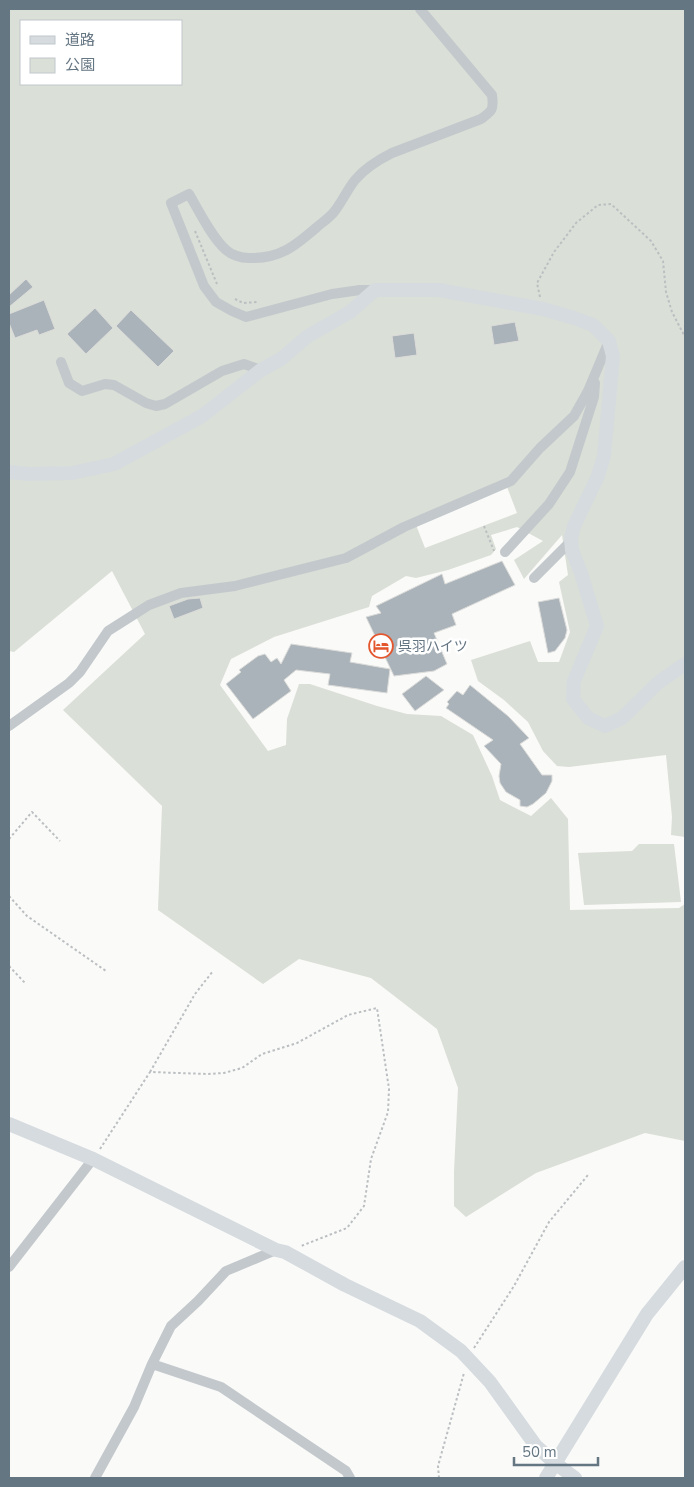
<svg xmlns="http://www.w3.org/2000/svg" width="694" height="1487" font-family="'Nunito Sans','Noto Sans JP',sans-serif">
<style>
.green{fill:#dadfd7;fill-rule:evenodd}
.building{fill:#aab3b9;stroke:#dcdcda}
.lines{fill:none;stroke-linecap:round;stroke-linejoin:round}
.path{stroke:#bbbfc2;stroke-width:2;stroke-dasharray:2.5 2.5;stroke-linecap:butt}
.street{stroke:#c3c8cc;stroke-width:10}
.secondary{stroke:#d6dbdf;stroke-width:14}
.labels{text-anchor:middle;stroke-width:5;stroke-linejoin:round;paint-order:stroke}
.poi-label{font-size:14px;fill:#657683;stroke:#fff;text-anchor:start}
</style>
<rect width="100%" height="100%" fill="#fafaf8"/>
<path class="green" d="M9,9H685V837L671,835L672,817L666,755L569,767L557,766L543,751L528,722L504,700L478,681L471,660L530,641L538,662H559L570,632L559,582L568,575L562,535L524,579L514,560L543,541L517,527L491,535L496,549L491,555L448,570L416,578L406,576L372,596L369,607L274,637L231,659L220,685L268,751L286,745L287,719L299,684H310L377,706L407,714L441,716L473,735L492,776L500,800L531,816L551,798L568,819L570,910L679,908L685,904V1141L645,1133L536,1173L466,1217L454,1206V1172L458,1088L437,1029L371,978L299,959L263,984L158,910L162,806L63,710L145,634L112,571L14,652L9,651ZM21,21H181V84H21ZM507,487L517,513L425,548L416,525Z
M639,844H674L681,902L584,905L578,853L632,851Z"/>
<path class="building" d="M26,279L33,287L9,307V295Z
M44,300L55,329L39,335L37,330L15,338L9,323V314Z
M95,308L113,328L86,354L67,334Z
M131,310L174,351L158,367L116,326Z
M515,322L519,341L494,345L491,326Z
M414,333L417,355L395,358L392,336Z
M502,561L515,585L452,614L456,625L434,633L447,664L434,671L394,676L366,617L381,613L376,606L442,574L445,584Z
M200,598L203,608L174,619L169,606L188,599Z
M559,598L567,630L565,638L555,651L548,653L538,602Z
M291,644L352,653L350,662L390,669L387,693L328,685L330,674L296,670L284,680L291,691L253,719L226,684L241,672L239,670L258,656L265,654L271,662L277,658L281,664Z
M426,676L444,690L415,711L402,694Z
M470,685L508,716L529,738L520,744L542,775H552V781L546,793L533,804L527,807L520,806V800L506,792L500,783L499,776L501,764L484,746L493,740L446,708L449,704L447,702L457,691L463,695Z"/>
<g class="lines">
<path class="path" d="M195,231L217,284
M540,297L537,283L554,252L576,223L598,205L611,204L651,241L663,261L666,292L672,312L685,337
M235,299L243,303L257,302
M484,526L494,551
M9,839L32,812L60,841
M9,896L27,916L106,971
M9,966L25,983
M150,1072L195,994L213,971
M100,1149L150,1072L208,1074L224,1073L242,1068L262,1054L297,1043L348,1015L377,1008L389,1089L388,1112L371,1159L364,1206L347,1228L301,1246
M474,1348L514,1286L549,1222L588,1175
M439,1478L438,1466L464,1373"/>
<path class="street" d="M375,290H360L332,294L246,317L232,311L216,302L204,286L171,203L189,194C199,211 211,236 225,249C231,255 241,258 249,258C280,259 295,246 317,227C323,222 329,218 334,212C342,202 347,190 355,180C365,168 378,160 392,153L481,119C492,111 494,110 492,95L420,9
M61,362L69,383L82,391L105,384L114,385L146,403L156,406L165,404L222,371L244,364L261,370
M505,552L549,504L570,472L594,397L595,383
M534,578L571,541
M9,726L69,683L80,672L108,631L149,605L181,593L235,586L346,558L404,527L511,481L540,448L574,416L588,391L609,341
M9,1267L93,1159
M152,1364L221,1387L346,1471L350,1478
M95,1478L134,1407L152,1364L171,1326L198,1301L226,1271L276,1250"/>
<path class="secondary" d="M9,472L29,474L72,473L114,464L202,416L261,370L281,359L308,336L350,312L375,290H439L543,309L574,318L593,325L609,341L613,356L604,456L598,476L574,526L571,539L572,550L581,573L597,626L574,681L573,699L588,718L605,726L622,718L659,682L685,664
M9,1124L93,1159L276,1250L285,1252L345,1285L420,1321L461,1351L490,1382L536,1446L555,1463L575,1478
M546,1478L647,1314L685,1267"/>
</g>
<defs>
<g id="hotel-ring" transform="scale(1.25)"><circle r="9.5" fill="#fff" stroke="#e4572e" stroke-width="1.5"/><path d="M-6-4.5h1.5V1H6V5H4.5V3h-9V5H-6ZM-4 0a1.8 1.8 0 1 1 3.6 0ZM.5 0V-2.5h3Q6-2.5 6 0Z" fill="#e4572e"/></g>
</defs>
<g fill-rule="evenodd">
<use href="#hotel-ring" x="381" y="646"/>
</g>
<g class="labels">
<g class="poi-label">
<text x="398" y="651">呉羽ハイツ</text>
</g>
</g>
<rect width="694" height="1487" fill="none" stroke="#657683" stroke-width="20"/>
<rect x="20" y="20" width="162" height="65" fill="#ffffff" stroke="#c1c8cd"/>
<rect x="30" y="36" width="25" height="8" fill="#d6dbdf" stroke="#c1c8cd"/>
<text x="65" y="45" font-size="15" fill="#657683">道路</text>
<rect x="30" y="58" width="25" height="15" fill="#dadfd7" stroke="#c1c8cd"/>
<text x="65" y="70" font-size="15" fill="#657683">公園</text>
<path d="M514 1457v8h84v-8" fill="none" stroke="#657683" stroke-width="2.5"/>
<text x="522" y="1457" font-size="15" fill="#657683" stroke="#ffffff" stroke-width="4" paint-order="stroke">50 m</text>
</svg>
